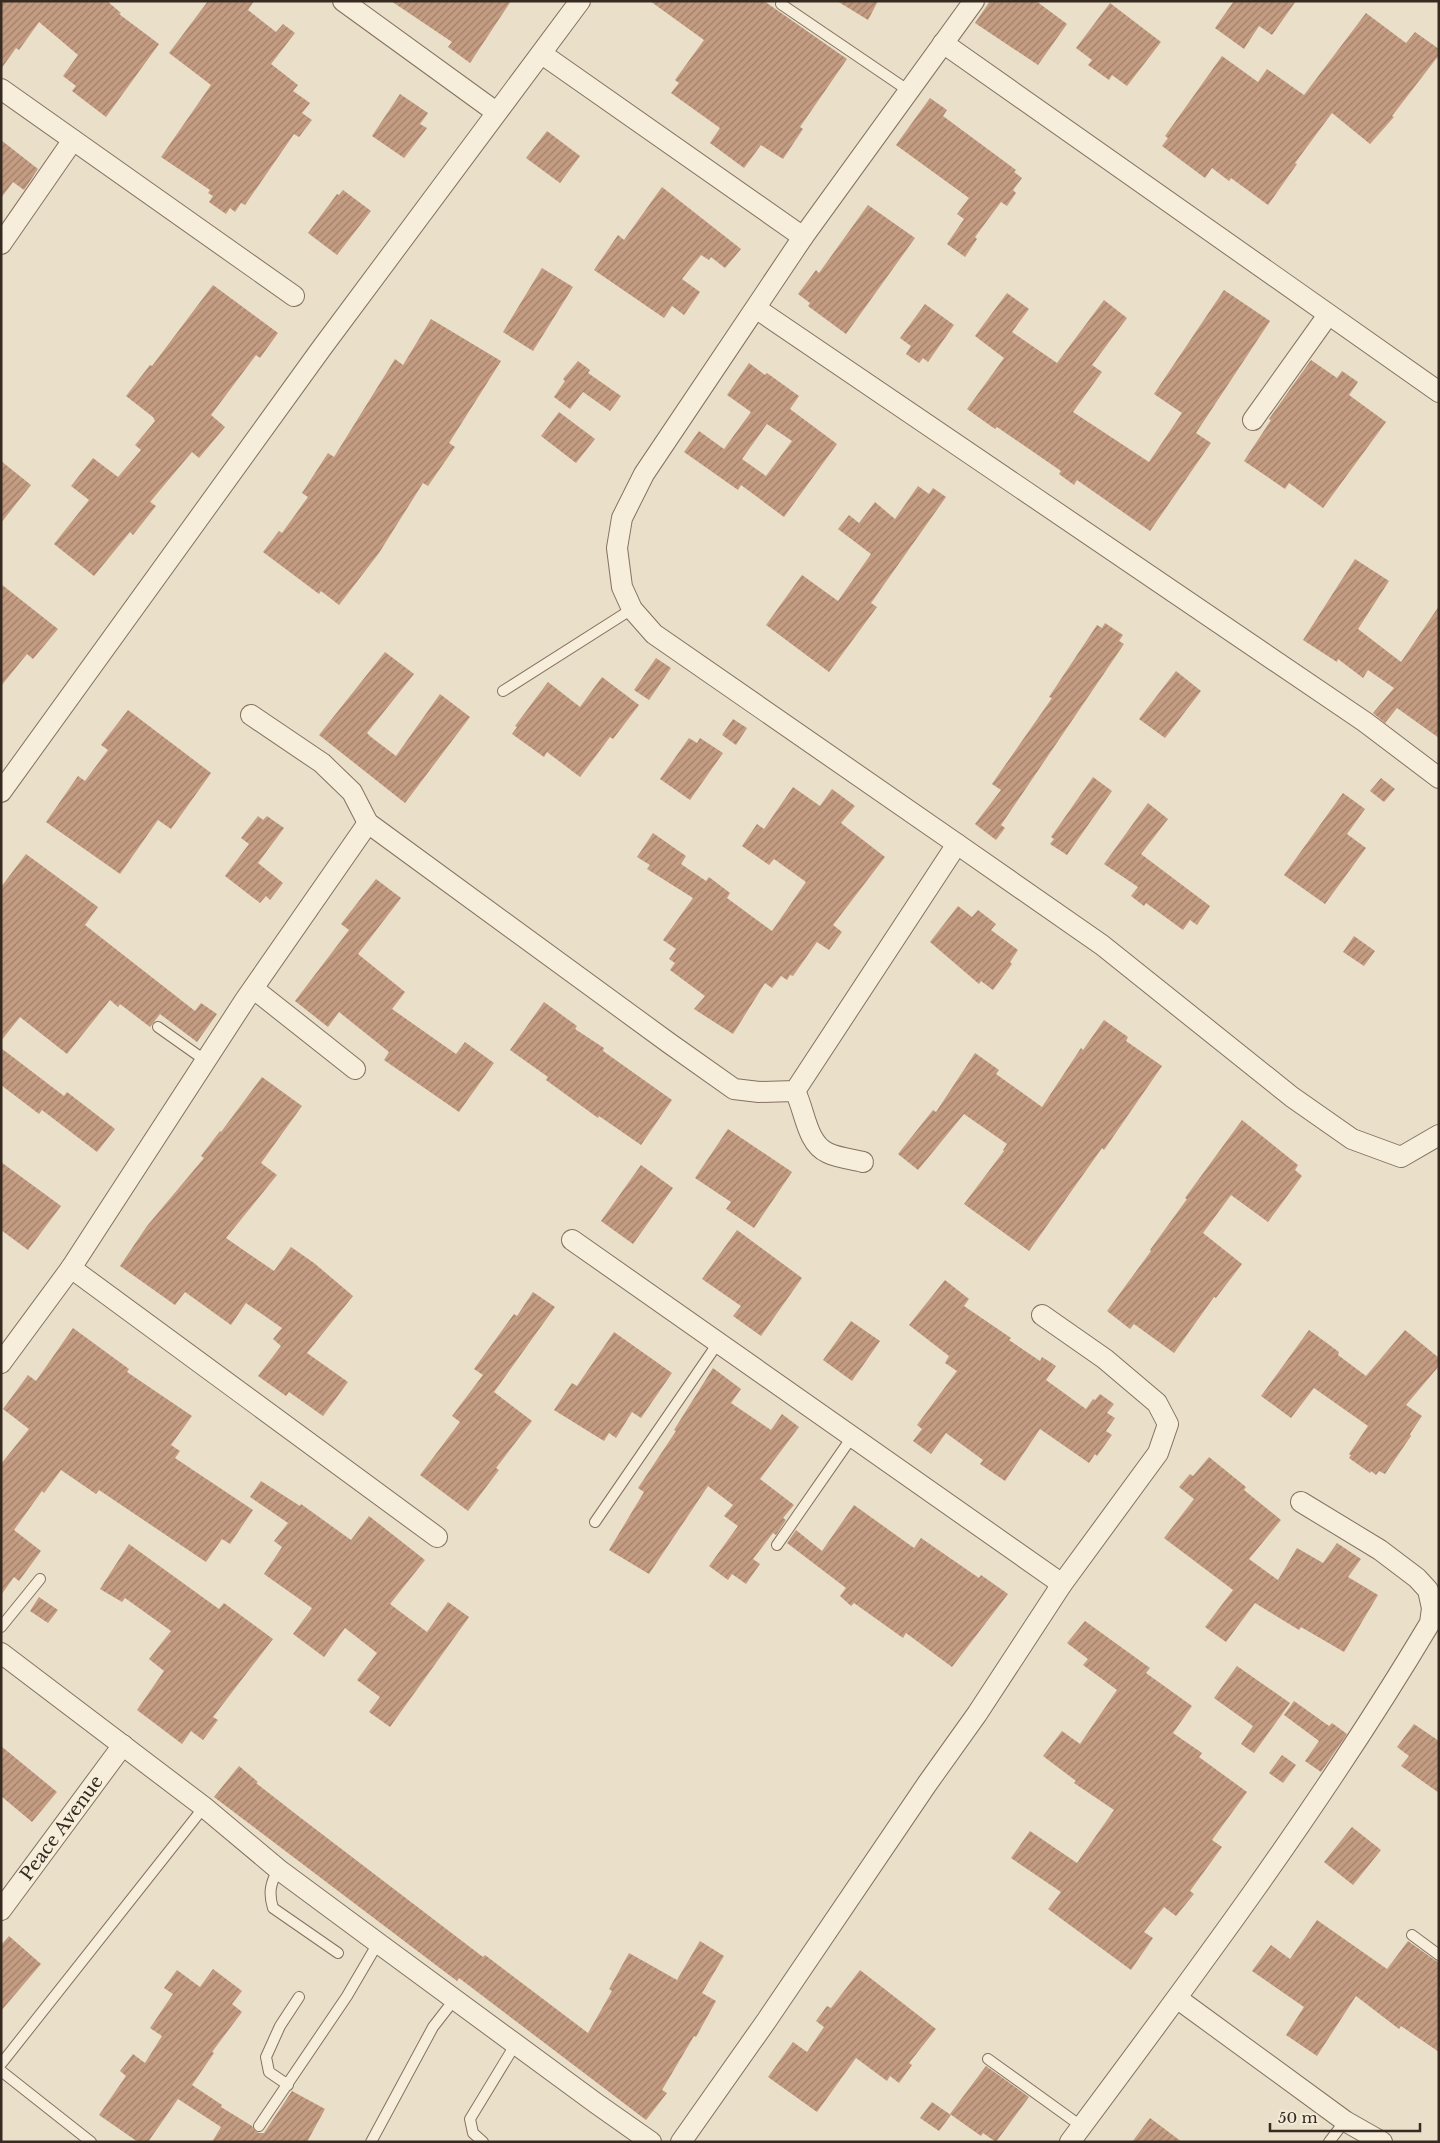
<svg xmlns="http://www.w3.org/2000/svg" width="1440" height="2143" font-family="'Libre Baskerville',serif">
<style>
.building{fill:url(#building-hatch);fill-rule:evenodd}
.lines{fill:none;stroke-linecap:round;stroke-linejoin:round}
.lane-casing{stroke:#85725f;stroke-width:12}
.street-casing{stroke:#85725f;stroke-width:22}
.lane{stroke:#f6eddb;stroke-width:10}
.street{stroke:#f6eddb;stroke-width:20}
.labels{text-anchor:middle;stroke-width:4;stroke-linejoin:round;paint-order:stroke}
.street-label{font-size:18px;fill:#372b21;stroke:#f2ead7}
</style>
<defs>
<pattern id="building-hatch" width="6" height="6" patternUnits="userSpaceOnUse" patternTransform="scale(1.25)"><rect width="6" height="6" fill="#c49c82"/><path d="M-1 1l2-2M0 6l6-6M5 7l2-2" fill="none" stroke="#a07f6a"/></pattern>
</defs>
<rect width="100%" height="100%" fill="#eadfc9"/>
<path class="building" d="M1,1H107L121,13L119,14L159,44L106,117L72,91L76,86L63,76L78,55L39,22L19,50L16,48L1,69Z
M208,1H254L248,10L276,32L283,24L295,33L271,64L298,85L293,91L310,103L302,113L312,120L299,137L294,134L245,205L241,203L235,212L230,208L226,214L209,202L213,196L208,193L210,190L161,157L211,85L169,53Z
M391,1H511L470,63L448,47L452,42Z
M650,1H764L847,59L800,127L803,129L783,159L761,145L744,168L710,143L720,128L671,93L679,83L675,80L704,40Z
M837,1H878L868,20Z
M990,1H1036L1067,24L1038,65L975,23Z
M1234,1H1296L1272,35L1259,26L1244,49L1215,28Z
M1110,3L1161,42L1127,86L1112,75L1109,80L1088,65L1092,60L1076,48Z
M1366,13L1406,43L1415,32L1439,49V55L1392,116L1394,117L1370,144L1332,113L1295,163L1297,164L1268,205L1231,178L1229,181L1212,168L1205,178L1162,146L1168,138L1165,136L1222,56L1258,82L1267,69L1304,95Z
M400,94L428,113L420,124L427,128L404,158L372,136Z
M930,98L947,110L943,116L1016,170L1014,172L1022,178L1013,190L1016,193L1007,206L1001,202L975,237L977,239L965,257L947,244L964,219L957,214L969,198L896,145Z
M547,131L580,156L560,183L526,158Z
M1,140L38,169L24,190L13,182L1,198Z
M662,187L741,249L725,268L711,257L709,260L701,255L682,279L700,292L684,315L672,306L664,318L594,270L618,235L624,240Z
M343,190L371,211L337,255L308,233L337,194L339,195Z
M868,205L915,238L846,334L808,306L810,303L798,294L816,270L819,273Z
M542,268L573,287L533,351L503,332Z
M213,285L278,333L260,358L256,355L211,415L225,427L199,458L192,452L150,502L156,506L133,535L130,532L94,576L54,544L89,500L71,486L93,458L118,477L141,450L135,445L155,421L153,417L126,396L150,365L152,366Z
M1224,290L1270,321L1196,433L1211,443L1150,531L1077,480L1074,485L1059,474L1061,471L997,427L995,429L967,409L1004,358L975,336L1007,293L1029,309L1012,332L1057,363L1104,300L1127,318L1092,365L1102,372L1073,412L1149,462L1182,413L1154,394Z
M925,304L954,325L928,362L923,358L919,363L906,354L911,346L900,338Z
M431,319L501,361L449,443L455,447L428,486L423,483L379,553L339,605L321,591L319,594L263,552L279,531L282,533L308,497L302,493L328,453L334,457L395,359L403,365Z
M1311,360L1337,378L1342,371L1358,382L1349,395L1386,422L1323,508L1289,483L1285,489L1244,461L1271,420L1269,419Z
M578,361L590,370L588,373L621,396L610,411L583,392L570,409L554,397L565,381L563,379Z
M749,363L765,375L767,373L799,396L790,409L837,444L784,517L741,485L738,490L684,452L699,431L724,449L751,412L727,395ZM767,424L792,441L766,476L742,459Z
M559,412L595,439L576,463L541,436Z
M1,461L31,485L1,523Z
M918,486L929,494L933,488L946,497L871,603L877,607L829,672L766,625L802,575L838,601L871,554L838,529L849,515L859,523L875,502L895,519Z
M1355,559L1389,581L1358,629L1401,662L1439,606V738L1397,708L1385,723L1373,713L1394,688L1368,670L1363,678L1338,659L1337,662L1303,640Z
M1,584L58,629L33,659L27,654L1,686Z
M1105,623L1123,635L1119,641L1124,644L1001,825L1005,828L996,840L975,824L1001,790L992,784L1052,698L1049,697L1097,625L1102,628Z
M385,652L414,674L367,733L371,737L396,756L440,694L470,717L405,803L319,735Z
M656,658L671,668L649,700L634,690Z
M1176,671L1201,691L1165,738L1139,719Z
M602,677L639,705L613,739L610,737L580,777L547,752L544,757L512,734L517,727L515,726L548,682L580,707Z
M128,710L211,773L171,829L158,820L120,874L46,822L78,776L85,781L108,750L101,745Z
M733,719L747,728L736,745L722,735Z
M689,738L697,743L700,738L723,753L690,800L660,779Z
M1093,777L1112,791L1067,855L1050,844L1054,839L1051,837Z
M1381,778L1395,789L1384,802L1370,791Z
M793,787L820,806L832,789L855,806L841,823L885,857L833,925L842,932L829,950L817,942L793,976L790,975L787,980L781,976L772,988L765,983L733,1034L694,1009L705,996L670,970L675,963L669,959L676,949L663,940L693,898L647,869L650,865L637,857L653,833L686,856L681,864L706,881L709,877L730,893L727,898L772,931L806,882L774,859L769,865L742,846L757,824L764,829Z
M1343,793L1365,809L1347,834L1366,848L1325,904L1284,875Z
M1148,803L1168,819L1141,854L1210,906L1197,925L1190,920L1183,930L1146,903L1144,906L1131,896L1138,887L1104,864Z
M258,816L263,820L267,816L284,828L258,863L283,883L270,900L266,896L260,903L225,876L249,844L241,838Z
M26,854L98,907L85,925L195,1011L201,1003L217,1014L197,1042L160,1014L150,1027L120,1004L118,1007L110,1000L67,1054L20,1017L1,1041V887Z
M376,879L401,898L358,954L405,992L392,1009L456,1054L465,1042L494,1063L459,1112L384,1060L389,1052L339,1012L328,1027L295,1001L349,930L341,924Z
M958,906L972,917L978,910L996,924L991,930L1018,950L1010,962L1012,964L993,990L981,981L979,984L930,942Z
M1354,936L1375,951L1364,966L1343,952Z
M544,1002L577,1026L575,1029L604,1048L603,1051L672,1100L641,1145L599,1116L598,1118L546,1080L548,1077L510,1050Z
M1104,1020L1128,1037L1126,1041L1162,1066L1104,1150L1102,1148L1029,1251L964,1204L1004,1151L1003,1150L1007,1144L964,1114L918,1170L898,1154L933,1110L936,1112L975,1053L999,1070L996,1074L1042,1107L1081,1048L1083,1050Z
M1,1048L64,1096L67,1092L115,1129L97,1152L42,1110L39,1114L1,1085Z
M262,1077L302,1106L261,1163L277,1175L226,1238L274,1271L291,1247L314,1263L353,1296L307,1353L348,1382L323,1416L289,1392L286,1396L258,1376L281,1346L273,1339L282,1328L246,1303L231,1325L185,1292L175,1305L120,1266L147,1226L204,1158L201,1156L220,1131L221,1132Z
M1242,1120L1298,1165L1295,1170L1302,1176L1268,1222L1231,1195L1203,1233L1242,1264L1216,1298L1214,1297L1174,1353L1134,1324L1130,1329L1107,1311L1151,1251L1150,1250L1187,1199L1185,1198Z
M728,1129L792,1172L754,1228L726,1209L731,1202L695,1178Z
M1,1162L61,1206L28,1250L1,1230Z
M641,1165L673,1188L633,1244L601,1221Z
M737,1230L802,1278L761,1336L733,1316L741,1306L702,1279Z
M945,1280L969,1299L964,1306L1011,1338L1009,1340L1040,1361L1042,1357L1056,1366L1046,1380L1086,1409L1093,1399L1095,1400L1100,1394L1114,1404L1107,1413L1115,1418L1106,1431L1112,1435L1097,1456L1095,1454L1089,1463L1040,1429L1005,1481L980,1464L983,1460L946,1433L931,1454L913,1441L922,1429L917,1425L957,1371L945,1363L949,1356L909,1325Z
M533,1292L555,1307L494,1392L532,1421L496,1468L499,1470L468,1511L420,1475L460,1422L452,1416L483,1375L474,1369L514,1314L517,1316Z
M851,1321L880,1341L852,1381L823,1360Z
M73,1328L129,1369L127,1372L192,1416L171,1445L180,1451L175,1458L253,1510L230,1544L222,1539L206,1562L99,1490L96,1494L61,1470L44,1493L42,1491L14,1530L41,1551L19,1581L14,1577L1,1595V1464L29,1429L3,1409L28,1375L36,1381Z
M1309,1330L1339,1352L1338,1355L1366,1376L1405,1330L1439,1358V1366L1406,1405L1422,1416L1410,1434L1411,1436L1385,1474L1379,1471L1376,1475L1371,1471L1370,1473L1349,1458L1351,1455L1349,1454L1368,1426L1314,1388L1291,1418L1261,1396Z
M614,1332L672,1373L641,1418L632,1412L616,1438L609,1433L604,1441L554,1410L572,1383L577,1386Z
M713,1368L741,1389L731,1403L771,1430L782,1414L799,1427L760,1479L794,1505L783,1518L786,1520L776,1535L773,1533L753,1559L760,1564L746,1584L732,1574L728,1580L709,1566L738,1526L724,1516L733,1505L708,1486L649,1574L609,1550L644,1492L638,1488L676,1431L674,1430Z
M1209,1457L1246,1487L1244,1490L1281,1520L1249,1559L1278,1580L1297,1548L1323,1563L1337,1543L1361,1559L1348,1577L1378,1595L1344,1652L1301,1627L1299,1630L1255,1603L1226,1642L1205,1627L1233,1590L1164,1538L1194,1499L1179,1487L1190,1474L1193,1476Z
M261,1481L300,1506L301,1504L351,1540L369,1516L425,1560L390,1604L427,1632L448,1602L469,1617L390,1727L369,1712L380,1697L357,1680L377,1653L345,1628L324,1657L293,1634L312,1608L264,1574L282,1547L274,1541L288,1523L250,1497Z
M854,1505L914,1548L921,1538L979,1578L981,1575L1008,1594L952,1667L906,1633L903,1638L854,1603L851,1606L840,1596L846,1588L787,1543L796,1530L822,1551Z
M129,1544L219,1609L224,1603L273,1639L213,1717L218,1720L203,1740L191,1731L182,1744L137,1710L164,1671L149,1659L171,1631L125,1598L122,1602L100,1589Z
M39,1597L58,1610L48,1623L30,1611Z
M1085,1621L1150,1668L1146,1673L1192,1706L1173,1733L1202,1753L1199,1757L1247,1792L1212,1840L1222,1847L1190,1891L1194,1894L1176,1916L1164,1907L1144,1932L1153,1938L1131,1970L1048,1909L1061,1892L1011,1858L1030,1831L1077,1863L1114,1810L1074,1783L1076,1781L1043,1756L1062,1731L1080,1744L1117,1690L1083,1665L1088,1659L1067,1643Z
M1237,1666L1290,1703L1254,1753L1241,1744L1253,1726L1214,1698Z
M1294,1701L1329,1726L1332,1723L1347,1734L1321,1772L1305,1761L1319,1741L1284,1715Z
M1414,1724L1439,1741V1793L1401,1766L1409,1756L1397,1747Z
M1,1746L57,1792L32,1822L1,1796Z
M1282,1755L1296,1765L1283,1783L1269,1773Z
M239,1766L258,1782L256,1783L297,1815L483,1957L485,1955L588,2033L612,1991L609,1989L629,1953L677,1980L700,1941L724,1956L702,1993L716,2001L696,2037L694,2036L662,2090L667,2093L646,2120L459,1978L457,1981L214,1797Z
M1352,1827L1381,1850L1353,1885L1324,1862Z
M1317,1920L1387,1969L1408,1941L1439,1963V2052L1401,2026L1399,2029L1356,1996L1317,2056L1286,2035L1304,2007L1252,1971L1271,1945L1290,1959Z
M9,1936L41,1964L1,2011V1945Z
M213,1969L242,1991L232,2004L242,2012L212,2052L214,2053L192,2085L222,2105L221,2107L252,2126L255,2131L259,2133H264L292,2091L325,2109L307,2142H212L221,2127L178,2099L148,2142H138L99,2115L126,2076L120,2071L133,2054L145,2063L162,2036L150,2028L173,1994L164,1988L177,1970L200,1987Z
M860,1970L936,2029L909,2063L912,2065L899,2083L890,2076L887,2081L856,2058L817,2112L768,2077L793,2042L807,2052L824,2027L816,2021L827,2006L831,2008Z
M986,2066L1029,2097L996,2142L983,2133L981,2136L950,2114Z
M932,2102L951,2115L939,2131L920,2118Z
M1150,2118L1182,2142H1132Z"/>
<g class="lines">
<g class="lane-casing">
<path id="lane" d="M781,4L909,91
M503,691L632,609
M158,1027L206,1061
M595,1522L718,1343
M777,1545L852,1437
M1,1627L40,1579
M278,1869C271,1883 268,1892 273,1908L338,1953
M1412,1935L1439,1955
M988,2059L1081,2126
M1,2064L204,1807
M1,2071L91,2142
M288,2085L269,2072L266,2057L280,2026L299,1997
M259,2126L347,1996L378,1943
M371,2142L433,2027L454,2000
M483,2142L473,2133L470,2119L515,2045
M1329,2142L1345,2121"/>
</g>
<g class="street-casing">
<g id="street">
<path d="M343,1L496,112"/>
<path d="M943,43L1439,392"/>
<path d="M542,54L803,237"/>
<path d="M1,89L294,296"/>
<path d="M1,244L73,140"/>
<path d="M757,309L1365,722L1439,778"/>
<path d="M1253,420L1328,315"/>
<path d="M251,715L322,763L352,792L368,823L669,1043L734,1089L759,1092L795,1091L957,844L654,634L632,609L622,587L617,548L622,518L644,474L803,237L974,1"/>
<path d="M1,792L321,349L580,1"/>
<path d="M957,844L1102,945L1292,1097L1352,1139L1401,1157L1439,1135"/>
<path d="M254,989L355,1069"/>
<path d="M795,1091C805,1110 806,1143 828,1153C839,1158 851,1159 863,1162"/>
<path d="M572,1240L1062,1584"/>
<path d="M71,1268L437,1537"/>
<path d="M1,1363L71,1268L245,1000L368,823"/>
<path d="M1,1653L204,1807L278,1869L378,1943L597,2104L651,2142"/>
<path id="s1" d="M1,1910L123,1745"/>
<path d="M1178,1999L1345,2121L1382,2142"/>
<path d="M681,2142L767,2020L927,1784L977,1714L1062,1584L1158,1453L1168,1424L1157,1403L1105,1359L1042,1315"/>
<path d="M1070,2142C1196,1973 1322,1804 1430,1623L1432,1608L1428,1590L1417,1578L1380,1550L1301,1502"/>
</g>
</g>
<use href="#lane" class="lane"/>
<use href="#street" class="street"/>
</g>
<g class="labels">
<g class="street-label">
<text dy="6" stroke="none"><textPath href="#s1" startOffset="102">Peace Avenue</textPath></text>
</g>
</g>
<rect width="1440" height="2143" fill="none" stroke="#372b21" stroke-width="5"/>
<path d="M1270 2123v8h150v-8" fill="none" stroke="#372b21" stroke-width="2.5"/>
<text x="1278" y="2123" font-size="15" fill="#372b21" stroke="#f2ead7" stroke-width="4" paint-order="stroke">50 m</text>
</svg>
